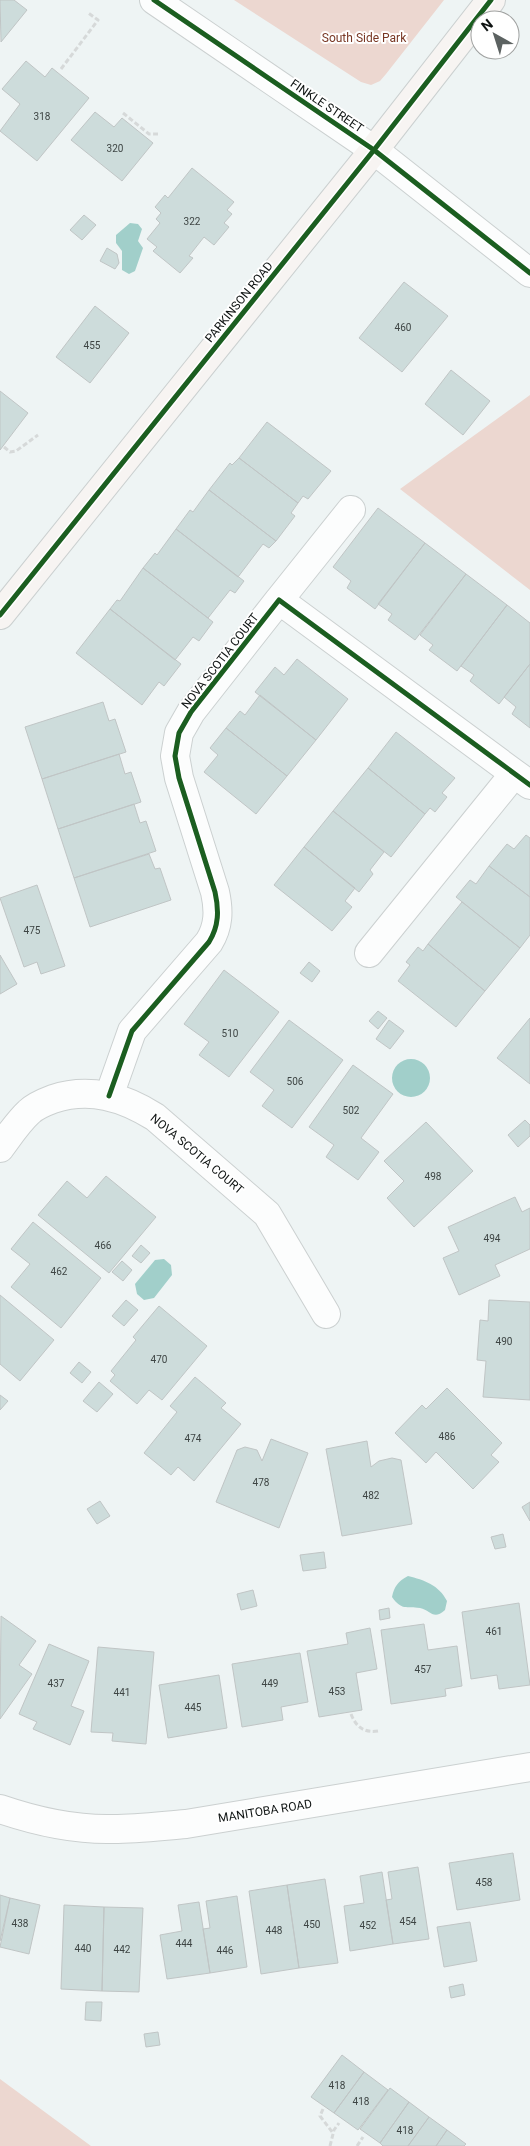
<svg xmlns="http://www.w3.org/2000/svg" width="530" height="2146" font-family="Roboto,sans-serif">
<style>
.green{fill:#ecd7d0}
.water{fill:#a1cfca}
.building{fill:#cddcdb;stroke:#c0c5c5}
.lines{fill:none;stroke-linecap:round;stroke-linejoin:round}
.minor-casing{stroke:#cbd0d0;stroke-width:30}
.secondary-casing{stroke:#cbd0d0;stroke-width:30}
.path{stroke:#d6d9d9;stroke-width:3;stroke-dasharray:5 2.5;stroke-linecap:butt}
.minor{stroke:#fcfdfd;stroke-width:28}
.secondary{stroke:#f7f4f2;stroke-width:28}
.cycleway-casing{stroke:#fff;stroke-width:8}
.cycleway{stroke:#1b5e20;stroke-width:5}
.labels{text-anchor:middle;stroke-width:4;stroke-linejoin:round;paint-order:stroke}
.number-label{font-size:10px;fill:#3e4544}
.park-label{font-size:12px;fill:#783724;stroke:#fff}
.street-label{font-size:12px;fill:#0e1312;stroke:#fff}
</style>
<rect width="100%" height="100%" fill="#eef4f4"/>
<path class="green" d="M234,0H444L386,74L380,81L371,85L361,82Z
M530,395V590L400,489Z
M0,2079L91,2146H0Z"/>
<path class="water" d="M130,223L138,224L142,229L138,241L143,248L135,271L129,274L122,270V251L116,243V235Z
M392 1078a19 19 0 1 1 38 0a19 19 0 1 1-38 0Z
M164,1259L171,1265L172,1275L154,1298L144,1300L137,1294L135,1284L155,1260Z
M408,1576C424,1580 439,1585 447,1601L445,1610C433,1621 431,1610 420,1608C406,1606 402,1611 392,1597C394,1587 398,1581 408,1576Z"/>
<path class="building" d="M0,0H14L27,10L1,42Z
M26,61L45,77L52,68L89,98L37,161L0,131L20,104L2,89Z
M95,112L114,127L122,118L153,143L122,181L71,140Z
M192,168L234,202L227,210L232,214L224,223L229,227L214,245L204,237L189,256L193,258L180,273L153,251L157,247L147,239L160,223L156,219L161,213L155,207L165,195L168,198Z
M84,215L96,225L82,240L70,230Z
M107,248L117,254L119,263L115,269L100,261Z
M404,282L448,316L402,372L359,338Z
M95,306L129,333L90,383L56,357Z
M451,370L490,401L463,435L425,404Z
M0,391L28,413L0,450Z
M267,422L331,471L308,499L303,496L298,503L239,458Z
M239,458L298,503L291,513L295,516L276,541L209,490L230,463L232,465Z
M209,490L276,541L269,548L263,544L238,577L176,529L190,510L193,512Z
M378,508L425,543L375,609L347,588L351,581L333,567Z
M176,529L244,581L235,593L230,590L208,618L143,568L155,553L157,555Z
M425,543L466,574L415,640L388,620L392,614L378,604Z
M143,568L213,622L199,641L193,637L175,660L110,609L117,600L120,601Z
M466,574L507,605L457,671L429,650L433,645L420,635Z
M507,605L530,623V664L499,704L470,681L474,675L461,666Z
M110,609L181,664L164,686L159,682L142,705L76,653Z
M297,659L348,699L316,740L255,692L275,667L284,675Z
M530,664V728L512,714L516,707L504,697Z
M260,695L316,740L287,776L226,728L240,711L245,715Z
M103,702L109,721L115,719L126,752L42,779L25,727Z
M226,728L287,776L256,814L204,772L218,755L210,748Z
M396,732L455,778L442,793L447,797L435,812L430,808L425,814L368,768Z
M119,754L125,774L131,772L141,802L58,829L42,779Z
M368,768L425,814L391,857L333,811Z
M134,804L140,823L146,821L156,851L74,878L58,829Z
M333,811L384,852L370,870L373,874L359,892L304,847Z
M526,835L530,838V897L489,866L507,844L514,849Z
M304,847L355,888L345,901L352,907L332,931L274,885Z
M149,854L155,869L160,868L171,900L90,927L74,878Z
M489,866L530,897V935L520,948L456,897L470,880L476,884Z
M37,885L65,966L41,974L37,962L24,967L0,898Z
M462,902L520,948L485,991L428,944Z
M428,944L485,991L456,1027L398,981L410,965L406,962L418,947L423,951Z
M0,955L17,984L0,994Z
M309,962L320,971L312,982L300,973Z
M224,970L279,1012L229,1077L199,1055L209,1042L184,1024Z
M378,1011L387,1018L378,1029L369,1021Z
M530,1018V1084L497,1058Z
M289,1020L343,1060L292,1128L262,1106L274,1090L250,1072Z
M389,1020L404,1031L390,1049L376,1039Z
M353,1065L393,1094L361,1138L379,1152L358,1180L326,1157L334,1145L309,1127Z
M525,1120L530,1125V1136L518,1147L508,1135Z
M426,1122L473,1171L414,1227L387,1198L404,1181L384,1161Z
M106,1176L156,1217L109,1273L38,1215L67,1181L87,1198Z
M515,1197L522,1212L530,1208V1249L495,1265L500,1276L459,1295L443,1258L459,1251L448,1227Z
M33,1222L101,1278L61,1328L11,1287L30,1264L11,1249Z
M141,1245L150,1253L141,1263L132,1256Z
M122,1261L132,1270L123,1281L112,1272Z
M0,1295L54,1340L20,1381L0,1364Z
M126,1300L138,1310L124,1326L112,1316Z
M489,1300L530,1302V1400L483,1397L486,1361L477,1360L480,1320L488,1321Z
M159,1306L207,1346L162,1400L149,1390L137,1404L110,1381L115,1375L111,1371L136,1340L133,1337Z
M79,1362L91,1372L82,1383L70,1373Z
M195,1377L226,1403L221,1408L241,1424L194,1481L178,1467L171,1475L144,1453L177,1412L170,1406Z
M99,1382L113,1394L97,1412L83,1401Z
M447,1388L502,1443L491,1455L499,1462L473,1489L436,1452L426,1463L395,1433L422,1405L426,1409Z
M0,1395L8,1401L0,1410Z
M271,1439L308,1453L279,1528L216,1502L237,1450L245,1447L257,1450L262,1461Z
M367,1441L371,1467L379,1461L392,1458L401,1460L412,1524L342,1536L326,1449Z
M100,1501L110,1516L97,1524L87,1509Z
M530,1502V1521L522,1507Z
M503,1534L506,1547L495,1549L491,1537Z
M324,1552L326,1568L303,1571L300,1555Z
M253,1590L257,1606L241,1610L237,1594Z
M519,1603L530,1685L499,1689L497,1675L471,1679L462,1612Z
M389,1608L390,1618L380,1620L379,1610Z
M1,1616L36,1641L19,1665L32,1674L0,1719Z
M424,1624L428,1650L457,1646L462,1686L445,1689L446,1696L391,1704L381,1630Z
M370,1628L377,1669L356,1673L362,1710L319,1717L307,1651L348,1644L346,1633Z
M49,1644L89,1661L71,1706L84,1711L70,1745L33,1729L37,1722L19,1714Z
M98,1647L154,1652L146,1744L112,1741L113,1733L91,1732Z
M300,1653L308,1702L281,1707L283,1720L242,1727L232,1664Z
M219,1675L227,1728L168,1738L159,1685Z
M513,1853L520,1900L457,1910L449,1863Z
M418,1867L429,1939L393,1944L386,1900L392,1899L388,1872Z
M382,1872L393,1944L350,1951L344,1906L364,1903L360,1876Z
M325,1879L338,1963L299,1968L287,1885Z
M287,1885L299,1968L261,1974L249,1891Z
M0,1895L10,1898L0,1941Z
M237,1896L247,1967L210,1973L203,1929L210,1928L206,1901Z
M10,1898L40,1905L29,1954L0,1947Z
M199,1902L210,1973L167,1979L160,1935L182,1931L178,1905Z
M64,1905L104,1907L102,1991L61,1989Z
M104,1907L143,1908L139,1992L102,1991Z
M470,1922L477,1961L444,1967L437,1927Z
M463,1984L465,1995L451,1998L449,1987Z
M86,2002H102L101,2021L85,2020Z
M158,2032L160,2045L146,2047L144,2034Z
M342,2055L364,2072L334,2113L311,2097Z
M364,2072L388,2090L358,2130L334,2113Z
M390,2088L409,2102L380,2143L360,2129Z
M409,2102L429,2117L408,2146H383L380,2143Z
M429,2117L447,2130L436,2146H408Z
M447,2130L466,2144L464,2146H436Z"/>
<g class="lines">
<g class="minor-casing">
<path id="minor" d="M154,0L374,150L530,273
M279,600L351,510
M369,953L514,774
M109,1096L132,1031L209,942C219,926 219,910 215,892L179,778L175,756L179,733L191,712L279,600L530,785
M0,1148C9,1136 18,1122 29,1112C35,1106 45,1102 53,1099C90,1087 123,1097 155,1117L267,1214L326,1314
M0,1809C35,1821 75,1830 113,1829C137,1829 161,1826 186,1824L530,1767"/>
</g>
<g class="secondary-casing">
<path id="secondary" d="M0,615L374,150L491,0"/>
</g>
<path class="path" d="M61,69L98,20L87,12
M123,113L149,134H158
M4,447L10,452L16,451L38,435
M351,1714C356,1727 364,1733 378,1731
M323,2109L320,2116L333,2133
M330,2146L334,2130L339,2123
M357,2146L363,2137"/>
<use href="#minor" class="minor"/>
<use href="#secondary" class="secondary"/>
<g class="cycleway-casing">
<path id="cycleway" d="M154,0L374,150L530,273
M0,615L374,150L491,0
M109,1096L132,1031L209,942C219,926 219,910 215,892L179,778L175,756L179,733L191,712L279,600L530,785"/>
</g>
<use href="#cycleway" class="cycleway"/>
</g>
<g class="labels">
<g class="number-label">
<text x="42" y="120">318</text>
<text x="115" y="152">320</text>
<text x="192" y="225">322</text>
<text x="403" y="331">460</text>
<text x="92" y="349">455</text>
<text x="32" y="934">475</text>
<text x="230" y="1037">510</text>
<text x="295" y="1085">506</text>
<text x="351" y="1114">502</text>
<text x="433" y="1180">498</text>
<text x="492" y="1242">494</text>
<text x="103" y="1249">466</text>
<text x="59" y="1275">462</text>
<text x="504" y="1345">490</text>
<text x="159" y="1363">470</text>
<text x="447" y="1440">486</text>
<text x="193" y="1442">474</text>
<text x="261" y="1486">478</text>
<text x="371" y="1499">482</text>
<text x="494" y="1635">461</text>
<text x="423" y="1673">457</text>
<text x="56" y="1687">437</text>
<text x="270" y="1687">449</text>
<text x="337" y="1695">453</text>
<text x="122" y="1696">441</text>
<text x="193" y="1711">445</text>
<text x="484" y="1886">458</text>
<text x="408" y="1925">454</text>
<text x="20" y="1927">438</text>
<text x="312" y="1928">450</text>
<text x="368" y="1929">452</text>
<text x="274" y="1934">448</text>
<text x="184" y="1947">444</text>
<text x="83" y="1952">440</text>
<text x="122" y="1953">442</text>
<text x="225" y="1954">446</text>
<text x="337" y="2089">418</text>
<text x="361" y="2105">418</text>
<text x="405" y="2134">418</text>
</g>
<g class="park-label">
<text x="364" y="42">South Side Park</text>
</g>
<g class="street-label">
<text transform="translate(327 106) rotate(34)" y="4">FINKLE STREET</text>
<text transform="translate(239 302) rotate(-51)" y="4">PARKINSON ROAD</text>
<text transform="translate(220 661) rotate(-52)" y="4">NOVA SCOTIA COURT</text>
<text transform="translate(197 1154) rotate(40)" y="4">NOVA SCOTIA COURT</text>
<text transform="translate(265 1811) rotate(-9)" y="4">MANITOBA ROAD</text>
</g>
</g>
<g transform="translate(495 35) rotate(321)"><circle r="24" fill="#ffffff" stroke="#9fa1a0"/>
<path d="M0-4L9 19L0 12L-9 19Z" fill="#5c6261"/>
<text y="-8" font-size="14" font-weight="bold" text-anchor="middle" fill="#0e1312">N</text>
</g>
</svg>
